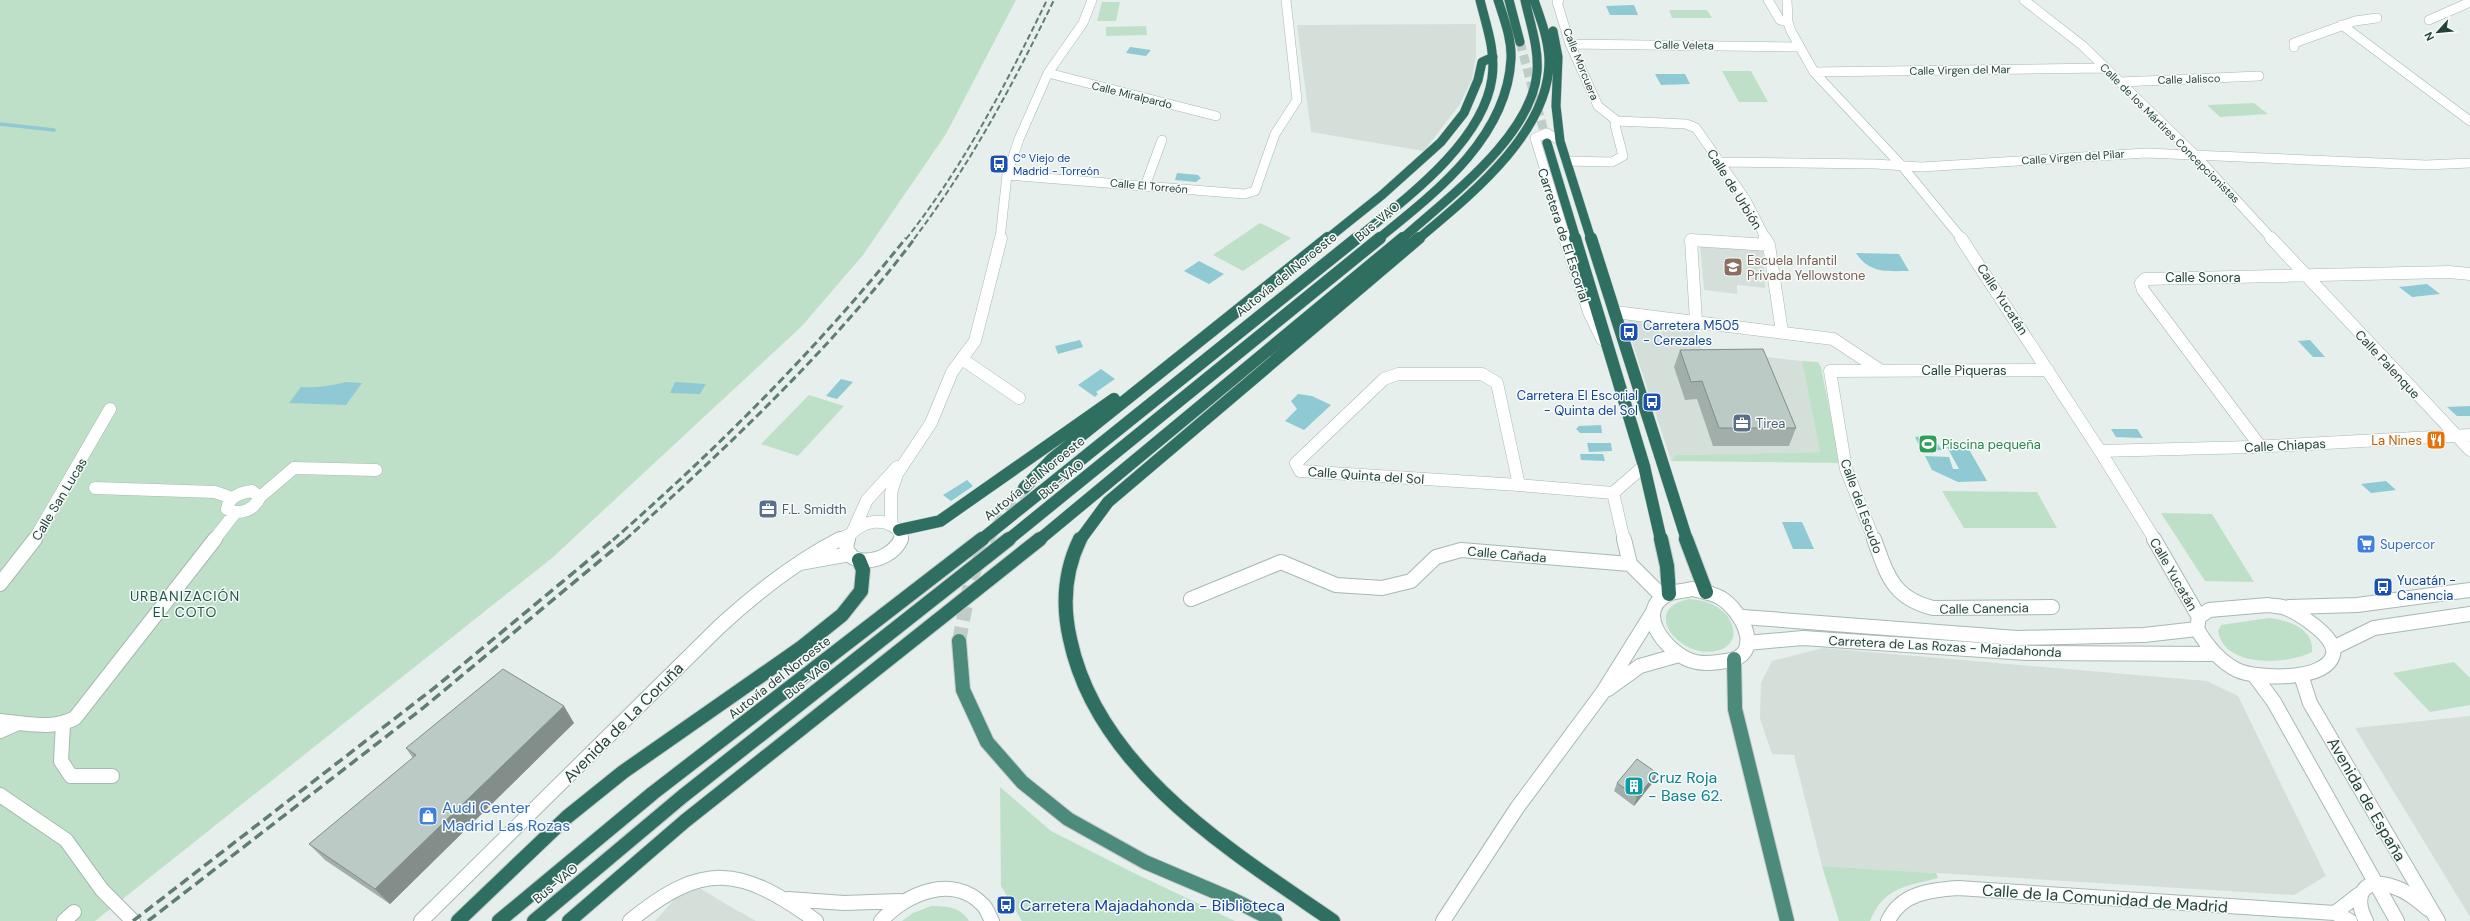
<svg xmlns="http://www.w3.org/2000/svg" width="2470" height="921" font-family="'DM Sans',sans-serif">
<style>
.built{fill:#d4dfda}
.green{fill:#bfe0c8}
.water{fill:#8ec9d4}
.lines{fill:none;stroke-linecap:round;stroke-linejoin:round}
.stream{stroke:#8ec9d4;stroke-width:3.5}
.motorway-tunnel-far2{stroke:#bfccc8;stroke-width:9;stroke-dasharray:9 4.5;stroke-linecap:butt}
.motorway-tunnel-far1{stroke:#bfccc8;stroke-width:12;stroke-dasharray:12 5.5;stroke-linecap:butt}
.motorway-tunnel{stroke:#bfccc8;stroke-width:14;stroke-dasharray:14 7;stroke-linecap:butt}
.minor-far2-casing{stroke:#a8b8b2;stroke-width:10}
.minor-far1-casing{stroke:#a8b8b2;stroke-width:13}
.minor-casing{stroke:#a8b8b2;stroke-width:16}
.tertiary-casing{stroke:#a8b8b2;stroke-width:16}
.trunk-casing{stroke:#c2cac8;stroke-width:16}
.motorway-far2-casing{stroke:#c2cac8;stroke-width:10}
.motorway-far1-casing{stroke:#c2cac8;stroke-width:13}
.motorway-casing{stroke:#c2cac8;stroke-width:16}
.minor-far2{stroke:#fff;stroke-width:9}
.minor-far1{stroke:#fff;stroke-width:12}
.minor{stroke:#fff;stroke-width:14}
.tertiary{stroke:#fff;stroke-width:14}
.trunk{stroke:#4c8a7c;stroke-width:14}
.motorway-far2{stroke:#2f6f62;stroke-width:9}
.motorway-far1{stroke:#2f6f62;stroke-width:12}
.motorway{stroke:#2f6f62;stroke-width:14}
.rail-far2{stroke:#5f7d75;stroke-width:2;stroke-dasharray:6 3;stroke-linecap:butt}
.rail-far1{stroke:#5f7d75;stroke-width:3;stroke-dasharray:8 4;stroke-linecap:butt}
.rail{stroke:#5f7d75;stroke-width:3.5;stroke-dasharray:10 5;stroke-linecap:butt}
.wall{fill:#a1aea9}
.shaded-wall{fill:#838d89}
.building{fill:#bbcac4;stroke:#838d89}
.labels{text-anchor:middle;stroke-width:3;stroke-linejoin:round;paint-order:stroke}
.far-street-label{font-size:11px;fill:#24423a;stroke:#f7fbf9}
.far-transit-label{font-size:11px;fill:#164399;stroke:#f7fbf9;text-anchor:start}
.street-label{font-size:13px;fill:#24423a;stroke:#f7fbf9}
.education-label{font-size:13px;fill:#785e54;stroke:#f7fbf9;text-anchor:start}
.transit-label{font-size:13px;fill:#164399;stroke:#f7fbf9;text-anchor:start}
.service-label{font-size:13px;fill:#4e5e75;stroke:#f7fbf9;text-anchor:start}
.food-label{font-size:13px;fill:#c56008;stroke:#f7fbf9;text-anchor:end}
.leisure-label{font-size:13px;fill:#27864d;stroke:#f7fbf9;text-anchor:start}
.shop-label{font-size:13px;fill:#366cbe;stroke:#f7fbf9;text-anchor:start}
.neighbourhood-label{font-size:14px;letter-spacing:1px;fill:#1f5548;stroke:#f7fbf9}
.near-street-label{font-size:16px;fill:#24423a;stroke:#f7fbf9}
.near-culture-label{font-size:16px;fill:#0d838f;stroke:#f7fbf9;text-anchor:start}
.near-shop-label{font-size:16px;fill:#366cbe;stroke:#f7fbf9;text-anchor:start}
.near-transit-label{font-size:16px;fill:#164399;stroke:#f7fbf9;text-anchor:start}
</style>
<rect width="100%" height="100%" fill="#e6efeb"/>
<path class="built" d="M1476,24V56L1472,79L1460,104L1424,151L1311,132L1297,25Z
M1700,245L1763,250L1765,288L1737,285V294L1704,290Z
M1632,318L1696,325L1701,350L1802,361L1820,452L1676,455L1671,461L1626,323Z
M1823,648L2207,681L2238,696L2326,876L2294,895L1822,866L1794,755L1772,754L1760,719L1761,683L1772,661Z
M2470,716V917L2355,728Z
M696,886L724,903L756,921H655L680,893Z"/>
<path class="green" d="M0,0H1016L946,134L863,255L802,326L552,558L95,921H0Z
M1102,2H1120L1116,21H1097Z
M1669,10H1707L1712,18H1672Z
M1146,26L1147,35L1106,36V27Z
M1722,71H1751L1768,102H1739Z
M2254,103L2268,114L2220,117L2207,105Z
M1260,223L1291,238L1243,271L1213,255Z
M1802,361L1818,362L1821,367L1840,463L1671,461L1676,455L1820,452Z
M809,395L844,406L798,456L761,444Z
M1942,491L2037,492L2057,528H1964Z
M2161,513L2212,514L2254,582L2205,581Z
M1689,599C1701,600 1712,602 1721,610C1737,622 1740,646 1716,651C1680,659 1639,609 1689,599Z
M2269,618C2288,620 2315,629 2312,652C2286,665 2224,668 2218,631L2221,625Z
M2454,662L2470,678V705L2430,712L2393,673Z
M1000,787L1051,831L1134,873L1235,921H1022L1001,886Z
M1822,866L1936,873L1938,878C1905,887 1885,886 1870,921H1839Z
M931,906C946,906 961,907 969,921H902L913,913Z"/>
<path class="water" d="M1634,5L1638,15H1610L1606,6Z
M1130,47L1151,50L1146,56L1126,53Z
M1655,74H1685L1690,84L1661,85Z
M1177,173L1198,175L1201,178L1196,182L1175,180Z
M1856,253L1899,254L1909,271C1887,271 1870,274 1856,253Z
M1199,261L1224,274L1209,284L1184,271Z
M2427,284L2440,294L2412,297L2399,287Z
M1080,340L1083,347L1058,354L1055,346Z
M2310,340L2325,357H2313L2298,341Z
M1101,369L1115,379L1096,392L1098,394L1095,397L1078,385Z
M841,379L853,382L837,399L826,396Z
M345,382L362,383L346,405L289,403L301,387C314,388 332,386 345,382Z
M675,382L706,384L700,394L670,393Z
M1298,394L1312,396L1331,405L1304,430L1285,421L1297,409L1291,401Z
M2470,406V416H2457L2447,407Z
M1601,425L1602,433H1580L1576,429L1579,426Z
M2111,429H2137L2143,438L2116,437Z
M1932,436L1942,450L1922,451L1915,437Z
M1587,443H1611L1612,451L1589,452Z
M1967,446L1987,481L1958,482L1932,470L1925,456L1949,457L1953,469H1959L1947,447Z
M1580,454H1603L1605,461L1581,460Z
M967,480L973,486L951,501L943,495Z
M2386,481L2396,490L2371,493L2361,484Z
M1782,522H1802L1814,549H1793Z"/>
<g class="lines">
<path class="stream" d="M0,124L54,130"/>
<path class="motorway-tunnel-far2" d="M1520,42L1547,143"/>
<path class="motorway-tunnel-far1" d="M987,540L1024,488"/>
<path class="motorway-tunnel" d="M959,641L971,579L987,539"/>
<g class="minor-far2-casing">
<path id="minor-far2" d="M1559,0L1557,2L1570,44L1598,106L1617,121L1615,125L1623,156L1612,162L1566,161
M1768,0L1780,20L1788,22
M1787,0L1788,22L1791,31L1814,72L1902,166L1962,239
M2024,0L2083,46L2194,154L2272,239
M2429,20L2470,2
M2342,25L2470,121
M1570,44L1798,47
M2294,47V43L2355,21L2377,18
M1814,72L2106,68
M1048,73L1216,116
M2120,82L2259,76
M1617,121L1686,124L1696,128L1746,200L1766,239
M1560,141L1547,133L1535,138L1566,239
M1720,162L1875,164L1922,167L2146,153L2426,165L2470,163
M1007,175L1244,194L1255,191L1275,134L1297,100L1286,0
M1145,186L1162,140
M1000,239L1007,175L1019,139L1048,73L1083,23L1092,0"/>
</g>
<g class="minor-far1-casing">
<path id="minor-far1" d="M1565,238L1589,312L1602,339
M1765,238L1769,245L1782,332
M1961,238L2100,451L2155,540
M2271,238L2470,450
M1615,312L1833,339L1880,370
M1696,321L1691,240L1769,245
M962,359L1019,398
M1398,374H1482L1497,383L1519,485L1300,471L1296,463L1384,379Z
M2260,446L2143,290L2141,283L2145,279L2449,272L2470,274
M2100,451L2252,447L2470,435
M1519,485L1613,493L1644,466
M95,488L215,492L232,498
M252,491L260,497C254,510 240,516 227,509C228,497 242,492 252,491Z
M1613,493L1624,540
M260,497L294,468L376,470
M891,523V493L897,474L931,423L952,372L975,341L1001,238
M853,531L867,500L897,467
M34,540L110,409
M214,540L235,513
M838,540L851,534
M847,540C858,519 890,514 902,536L900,540
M1874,540L1846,469L1830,371L2048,370"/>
</g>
<g class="minor-casing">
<path id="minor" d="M848,539C837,568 889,567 901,539
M1624,539L1630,564
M1874,539C1887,574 1892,598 1933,608L2052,607
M2154,539L2199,617
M800,563L850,554
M0,584L35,539
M1191,599L1281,562L1336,585L1382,588L1411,581L1436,557L1461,550L1630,564L1663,597
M0,721L18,723L0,731
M18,723C39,725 56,728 75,718L215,539
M63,724L61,761L71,776H112
M0,795L66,840L102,890L133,921
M2335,913L2358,895
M64,921L74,912
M421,921L719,627C756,593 795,562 840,539
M1888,921C1901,893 1930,890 1958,888L2335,913L2350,921
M2366,921C2352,895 2364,876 2394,887C2407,891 2418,900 2428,909"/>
</g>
<g class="tertiary-casing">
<path id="tertiary" d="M1692,589C1702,591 1712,593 1721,598C1742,611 1766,656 1726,661C1713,663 1700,665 1687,659C1665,649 1634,611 1668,594C1675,591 1685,591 1692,589Z
M2268,605C2273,606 2278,606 2283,607C2297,612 2338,637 2333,655C2325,682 2256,679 2237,670C2219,661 2207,646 2197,629L2199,617L2209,610Z
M2289,607L2357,605L2470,590
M1743,617L2017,638L2144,635L2197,629
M1747,643L1803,638L2027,653L2214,654
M2333,648L2374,628L2470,614
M2254,675L2274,702L2397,921
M2301,675L2310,703L2438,921
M1608,689L1640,666L1679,655
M788,899L844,903L900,901
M630,921C704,860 741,867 816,921
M881,921C905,894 953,873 983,905C987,909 989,916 992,921
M1443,921L1517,808L1603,692L1653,612"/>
</g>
<g class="trunk-casing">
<path id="trunk" d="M959,641L963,690L987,742L1022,782L1068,819L1145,862L1232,899L1275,921
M1734,659L1735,709L1787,921"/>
</g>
<g class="motorway-far2-casing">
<path id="motorway-far2" d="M1509,0L1520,42
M1553,31L1558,57L1556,106L1560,141L1591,239
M1547,143L1576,239
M1327,239L1382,195L1441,142L1464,113L1478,80L1482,62L1493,57
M1356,239C1404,200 1483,143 1492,78C1496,51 1486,25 1480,0
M1378,239C1435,193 1507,138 1511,59C1512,39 1504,19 1498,0
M1402,239C1447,198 1532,137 1537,72C1539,48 1530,23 1525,0
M1418,239C1468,197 1551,132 1549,59C1548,38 1541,20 1534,0"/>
</g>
<g class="motorway-far1-casing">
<path id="motorway-far1" d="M1575,238L1644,466L1661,540
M1591,238L1687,540
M1024,488L1052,459L1328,238
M899,530L940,521L1114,399
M981,540L1357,238
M1008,540L1380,238
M1039,540L1403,238
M1080,540L1108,502L1419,238"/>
</g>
<g class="motorway-casing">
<path id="motorway" d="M1080,539C1064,572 1062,604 1070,639C1097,769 1231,851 1333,921
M1661,539L1667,566L1669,594
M1686,539L1706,592
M458,921L567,817L623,772L802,647L842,615L861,591L863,570L859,560
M499,921L653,793L982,539
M534,921L683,796L1009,539
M569,921L685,821L1040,539"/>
</g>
<use href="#minor-far2" class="minor-far2"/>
<use href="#minor-far1" class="minor-far1"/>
<use href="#minor" class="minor"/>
<use href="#tertiary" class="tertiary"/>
<use href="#trunk" class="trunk"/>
<use href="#motorway-far2" class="motorway-far2"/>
<use href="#motorway-far1" class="motorway-far1"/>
<use href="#motorway" class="motorway"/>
<path class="rail-far2" d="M906,239C964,166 1006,84 1047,0
M914,239C972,162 1012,86 1054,0"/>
<path class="rail-far1" d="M613,540C719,447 818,348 906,238
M625,540C728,446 831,350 915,238"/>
<path class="rail" d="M133,921L438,685L614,539
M148,921L423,708L626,539"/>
</g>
<path class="wall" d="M1680,350L1796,428L1789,446H1713L1697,399L1685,400L1674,367Z
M574,723L390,904L325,860L309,844L413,758L406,748Z
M1657,773L1654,781L1634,806L1614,791L1617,783Z"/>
<path class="shaded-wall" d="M564,706L574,723L390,904L375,889Z
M1657,773L1654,781L1634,806L1637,797Z"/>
<path class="building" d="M1763,349L1796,428H1719L1702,381L1691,382L1680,350Z
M503,669L564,706L375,889L309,844L416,755L406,748Z
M1637,759L1657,773L1637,797L1617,783Z"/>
<defs>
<g id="bus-square" transform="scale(1)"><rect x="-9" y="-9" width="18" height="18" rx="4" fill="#1a4fb4" stroke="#f7fbf9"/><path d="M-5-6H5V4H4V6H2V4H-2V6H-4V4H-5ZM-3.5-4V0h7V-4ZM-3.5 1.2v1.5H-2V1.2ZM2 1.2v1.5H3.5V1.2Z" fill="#fff"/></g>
<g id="school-square" transform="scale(1)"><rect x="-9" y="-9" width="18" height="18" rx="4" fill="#8d6e63" stroke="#f7fbf9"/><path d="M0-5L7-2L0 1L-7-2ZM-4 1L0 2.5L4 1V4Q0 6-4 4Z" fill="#fff"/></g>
<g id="office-square" transform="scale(1)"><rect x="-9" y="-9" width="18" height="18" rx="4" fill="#5c6f8a" stroke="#f7fbf9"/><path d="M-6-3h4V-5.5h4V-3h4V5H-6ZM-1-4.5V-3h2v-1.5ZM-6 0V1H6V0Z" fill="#fff"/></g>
<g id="restaurant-square" transform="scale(1)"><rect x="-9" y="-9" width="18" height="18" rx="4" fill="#e8710a" stroke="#f7fbf9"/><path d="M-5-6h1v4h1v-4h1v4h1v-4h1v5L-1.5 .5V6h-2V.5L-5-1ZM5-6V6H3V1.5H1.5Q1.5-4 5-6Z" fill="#fff"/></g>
<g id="stadium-square" transform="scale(1)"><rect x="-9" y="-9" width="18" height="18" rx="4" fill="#2e9e5b" stroke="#f7fbf9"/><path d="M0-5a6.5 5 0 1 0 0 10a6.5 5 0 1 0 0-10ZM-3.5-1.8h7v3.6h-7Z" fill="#fff"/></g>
<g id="supermarket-square" transform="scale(1)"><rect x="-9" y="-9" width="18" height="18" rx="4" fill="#3f7fe0" stroke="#f7fbf9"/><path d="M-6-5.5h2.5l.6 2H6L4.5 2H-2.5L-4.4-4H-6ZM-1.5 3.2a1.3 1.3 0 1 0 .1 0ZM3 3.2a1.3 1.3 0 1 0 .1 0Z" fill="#fff"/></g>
<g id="building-square" transform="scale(1)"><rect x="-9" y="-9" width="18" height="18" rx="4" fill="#0f9aa8" stroke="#f7fbf9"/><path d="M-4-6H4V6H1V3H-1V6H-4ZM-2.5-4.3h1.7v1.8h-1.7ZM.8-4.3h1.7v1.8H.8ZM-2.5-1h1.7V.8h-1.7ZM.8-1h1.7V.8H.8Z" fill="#fff"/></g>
<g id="shop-square" transform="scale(1)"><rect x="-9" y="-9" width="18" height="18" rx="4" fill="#3f7fe0" stroke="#f7fbf9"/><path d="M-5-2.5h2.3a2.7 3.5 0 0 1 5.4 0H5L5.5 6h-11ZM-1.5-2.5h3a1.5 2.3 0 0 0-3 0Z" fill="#fff"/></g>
</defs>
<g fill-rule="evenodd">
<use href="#bus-square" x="999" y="164"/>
<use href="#school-square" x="1733" y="267"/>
<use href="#bus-square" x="1629" y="332"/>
<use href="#bus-square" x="1652" y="402"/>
<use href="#office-square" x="1742" y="423"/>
<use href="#restaurant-square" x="2436" y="440"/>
<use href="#stadium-square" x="1928" y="444"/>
<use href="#office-square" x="768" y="509"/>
<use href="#supermarket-square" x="2366" y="544"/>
<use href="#bus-square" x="2383" y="587"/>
<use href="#building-square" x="1634" y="786"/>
<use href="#shop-square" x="428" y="816"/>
<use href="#bus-square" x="1006" y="905"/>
</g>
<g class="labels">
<g class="far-street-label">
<text transform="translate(1684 45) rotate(1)" y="4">Calle Veleta</text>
<text transform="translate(1581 64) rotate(68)" y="4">Calle Morcuera</text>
<text transform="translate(1960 70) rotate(-1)" y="4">Calle Virgen del Mar</text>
<text transform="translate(2189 79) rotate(-2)" y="4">Calle Jalisco</text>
<text transform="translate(1132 95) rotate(14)" y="4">Calle Miralpardo</text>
<text transform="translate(2170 133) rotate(45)" y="4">Calle de los Mártires Concepcionistas</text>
<text transform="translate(2073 157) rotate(-4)" y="4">Calle Virgen del Pilar</text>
<text transform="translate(1149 186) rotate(5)" y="4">Calle El Torreón</text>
</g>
<g class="far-transit-label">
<text x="1013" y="162">Cº Viejo de<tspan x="1013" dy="13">Madrid - Torreón</tspan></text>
</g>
<g class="street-label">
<text transform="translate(1735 189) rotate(58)" y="5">Calle de Urbión</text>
<text transform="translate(1377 221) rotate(-40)" y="5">Bus-VAO</text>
<text transform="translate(1564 235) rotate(72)" y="5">Carretera de El Escorial</text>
<text transform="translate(1286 274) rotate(-39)" y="5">Autovía del Noroeste</text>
<text x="2203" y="282">Calle Sonora</text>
<text transform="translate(2003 299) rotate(57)" y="5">Calle Yucatán</text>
<text transform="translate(2388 364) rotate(47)" y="5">Calle Palenque</text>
<text x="1964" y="375">Calle Piqueras</text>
<text transform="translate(2285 445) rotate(-3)" y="5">Calle Chiapas</text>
<text transform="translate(1366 475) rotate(4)" y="5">Calle Quinta del Sol</text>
<text transform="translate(1034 478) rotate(-39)" y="5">Autovía del Noroeste</text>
<text transform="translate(1061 479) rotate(-39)" y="5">Bus-VAO</text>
<text transform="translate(59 499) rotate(-59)" y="5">Calle San Lucas</text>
<text transform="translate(1862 506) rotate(70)" y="5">Calle del Escudo</text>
<text transform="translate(1507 554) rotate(5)" y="5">Calle Cañada</text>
<text transform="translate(2174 574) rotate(60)" y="5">Calle Yucatán</text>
<text transform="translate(1984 608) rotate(-1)" y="5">Calle Canencia</text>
<text transform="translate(1945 646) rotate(3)" y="5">Carretera de Las Rozas - Majadahonda</text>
<text transform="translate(779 677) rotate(-38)" y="5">Autovía del Noroeste</text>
<text transform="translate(807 679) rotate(-38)" y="5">Bus-VAO</text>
<text transform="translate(555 883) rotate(-40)" y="5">Bus-VAO</text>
</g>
<g class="education-label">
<text x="1747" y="265">Escuela Infantil<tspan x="1747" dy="15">Privada Yellowstone</tspan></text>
</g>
<g class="transit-label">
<text x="1643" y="330">Carretera M505<tspan x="1643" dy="15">- Cerezales</tspan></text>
<text x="1638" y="400" text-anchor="end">Carretera El Escorial<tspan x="1638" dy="15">- Quinta del Sol</tspan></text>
<text x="2397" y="585">Yucatán -<tspan x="2397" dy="15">Canencia</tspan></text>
</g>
<g class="service-label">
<text x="1756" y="428">Tirea</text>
<text x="782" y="514">F.L. Smidth</text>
</g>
<g class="food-label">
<text x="2422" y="445">La Nines</text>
</g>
<g class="leisure-label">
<text x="1942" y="449">Piscina pequeña</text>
</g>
<g class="shop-label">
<text x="2380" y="549">Supercor</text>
</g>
<g class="neighbourhood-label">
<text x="185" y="601">URBANIZACIÓN<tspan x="185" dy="16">EL COTO</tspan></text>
</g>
<g class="near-street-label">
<text transform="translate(623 722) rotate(-45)" y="6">Avenida de La Coruña</text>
<text transform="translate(2367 799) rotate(60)" y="6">Avenida de España</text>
<text transform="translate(2105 898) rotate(4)" y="6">Calle de la Comunidad de Madrid</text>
</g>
<g class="near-culture-label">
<text x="1648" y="783">Cruz Roja<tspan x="1648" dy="18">- Base 62.</tspan></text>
</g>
<g class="near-shop-label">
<text x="442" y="813">Audi Center<tspan x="442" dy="18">Madrid Las Rozas</tspan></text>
</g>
<g class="near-transit-label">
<text x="1020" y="911">Carretera Majadahonda - Biblioteca</text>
</g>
</g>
<g transform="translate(2438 32) rotate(243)" stroke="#f7fbf9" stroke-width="3" paint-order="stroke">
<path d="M0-3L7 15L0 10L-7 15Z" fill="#24423a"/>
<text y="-6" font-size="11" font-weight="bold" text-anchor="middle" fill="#24423a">N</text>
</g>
</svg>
